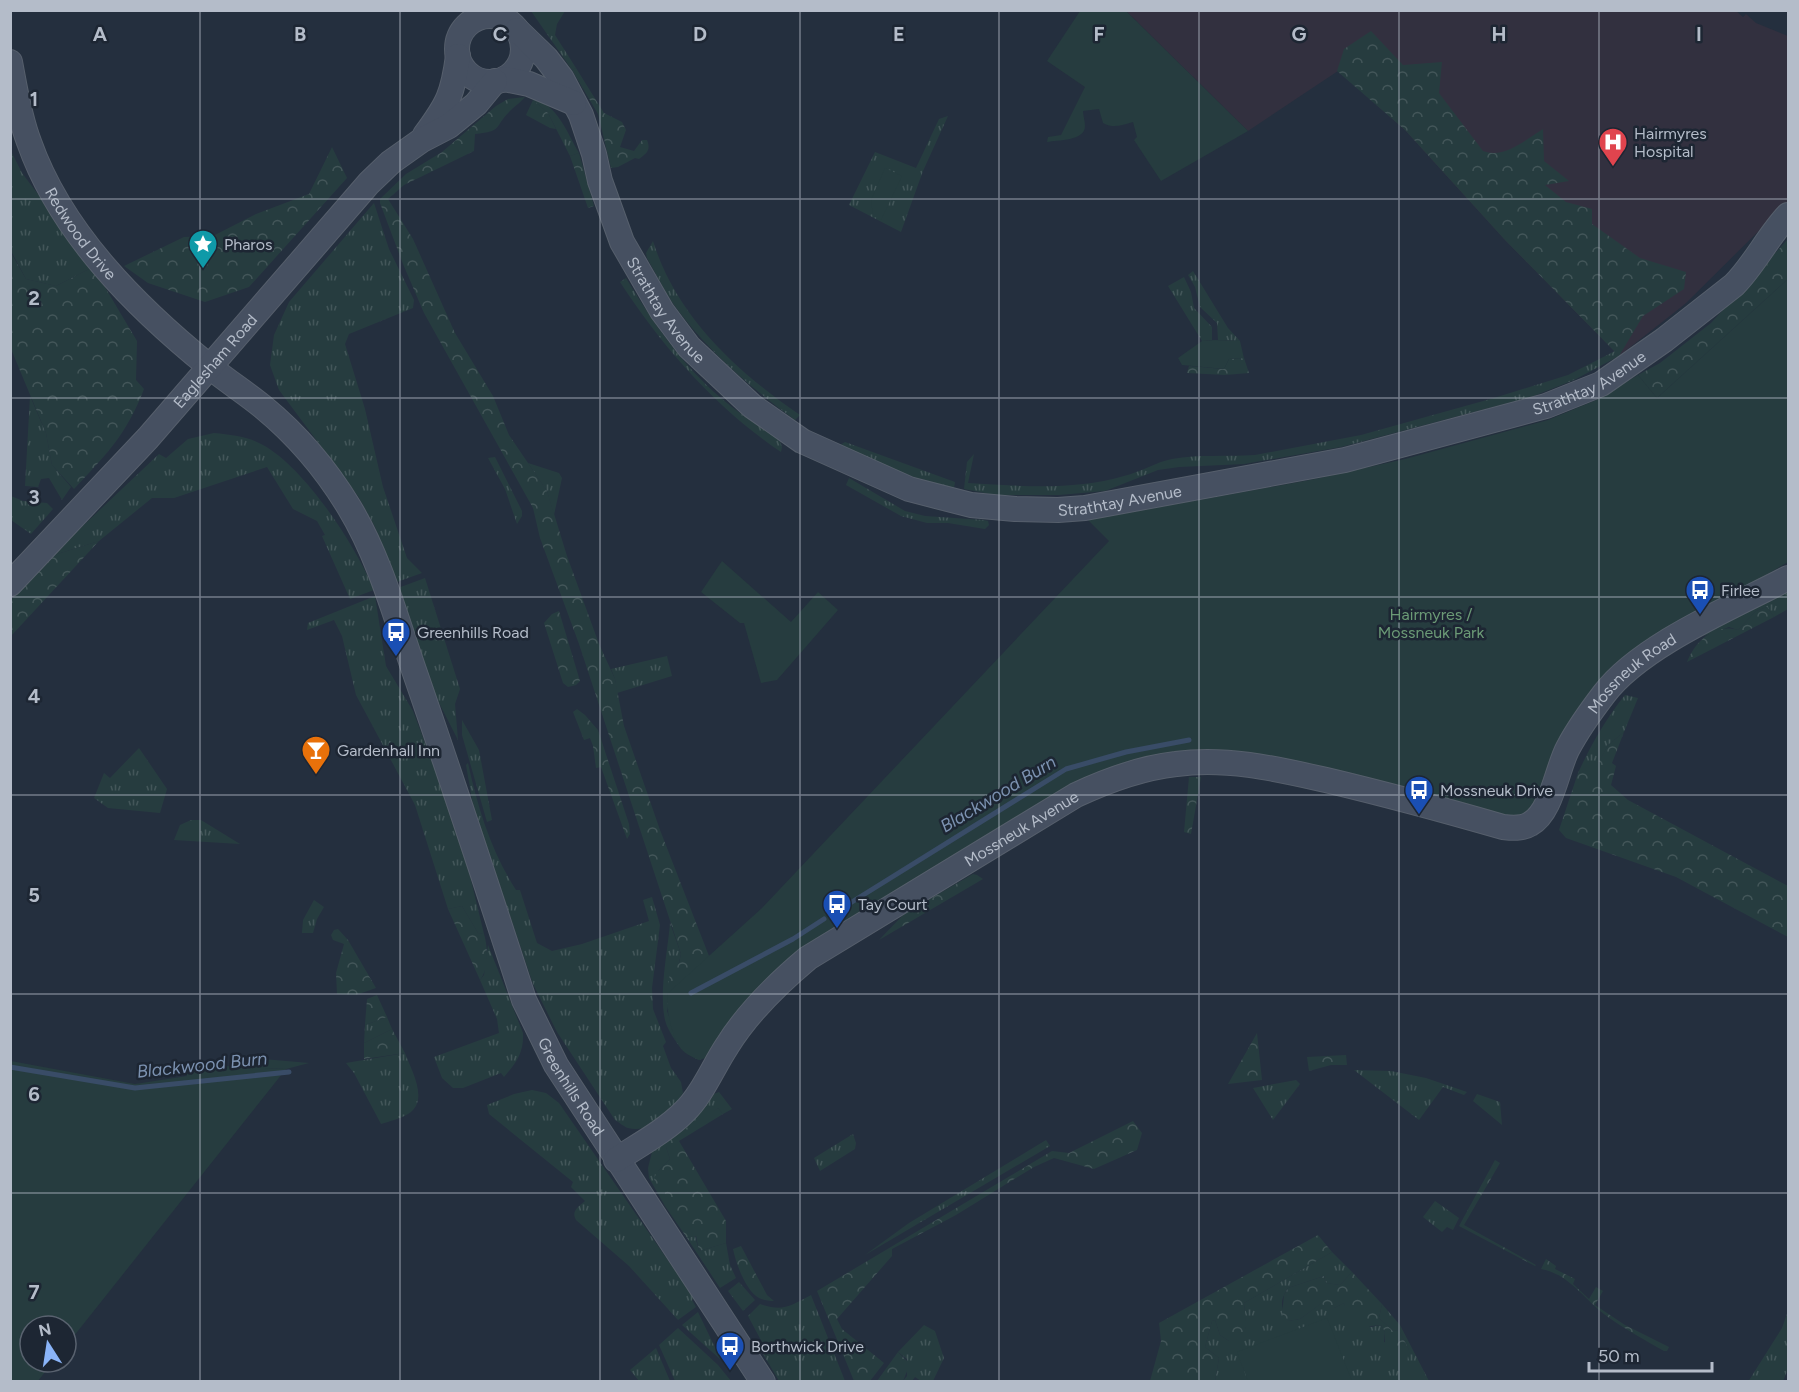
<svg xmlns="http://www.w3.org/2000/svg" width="1799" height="1392" font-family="Figtree,sans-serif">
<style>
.medical{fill:#32303f}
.grass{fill:url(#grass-tufts)}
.forest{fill:url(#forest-crowns)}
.park{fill:#263c3f}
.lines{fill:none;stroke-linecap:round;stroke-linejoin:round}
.stream{stroke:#394c67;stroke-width:5}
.secondary-casing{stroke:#565f6c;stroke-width:26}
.secondary{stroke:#465061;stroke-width:24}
.grid{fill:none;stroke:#b4bcc9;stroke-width:1.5;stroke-opacity:0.55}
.labels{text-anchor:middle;stroke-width:5;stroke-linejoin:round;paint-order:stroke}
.poi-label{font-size:16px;fill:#b4bcc9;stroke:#1d2633;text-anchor:start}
.street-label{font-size:16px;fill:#b4bcc9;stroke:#1d2633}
.park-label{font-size:16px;fill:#6b9a76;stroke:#1d2633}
.water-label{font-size:18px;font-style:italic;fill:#7c92b1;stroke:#1d2633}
.grid-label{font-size:20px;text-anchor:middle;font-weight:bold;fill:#b4bcc9;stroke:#1d2633;stroke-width:5;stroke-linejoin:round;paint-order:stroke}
</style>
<defs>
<pattern id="grass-tufts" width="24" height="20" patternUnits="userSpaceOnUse" patternTransform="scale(1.5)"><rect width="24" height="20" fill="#263c3f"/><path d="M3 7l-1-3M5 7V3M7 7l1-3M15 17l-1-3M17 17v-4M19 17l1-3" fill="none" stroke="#435659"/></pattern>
<pattern id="forest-crowns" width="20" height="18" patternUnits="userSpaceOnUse" patternTransform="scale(1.5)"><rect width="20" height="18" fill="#263c3f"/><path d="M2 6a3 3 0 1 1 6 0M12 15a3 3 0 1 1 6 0" fill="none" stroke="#435659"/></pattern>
</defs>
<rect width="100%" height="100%" fill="#242f3e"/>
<path class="medical" d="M1126,11H1736L1743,17L1746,14L1756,23L1788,36V202L1685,304L1619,356L1505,240L1405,130L1338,71L1248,131Z"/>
<path class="grass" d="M531,11H565L557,24L555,35L576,68L572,70Z
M533,98C559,107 566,131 579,153L570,156L548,113L533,100Z
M948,116L923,171L901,232L849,205L875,152L916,168L939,119Z
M10,149L22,173L93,267L56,286L26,279L11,251Z
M374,203L389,249L414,300L413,308L349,334L345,344L365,409L383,487L407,558L422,573L397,582L375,527L358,496L279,390L270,365L274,335L289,302Z
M653,241C676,316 737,372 800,415L795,420C750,387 705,349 672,302C663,288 655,272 647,258L646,253Z
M1193,271L1228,328L1240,341L1218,340L1217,323L1200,307L1195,287L1188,275Z
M1184,277L1191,292L1194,308L1212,327V340L1202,341L1168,286Z
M626,278C652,321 682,365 721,398C739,414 761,427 780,441L782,447L781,452C716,408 663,348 620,282Z
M1615,351L1619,356L1574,380L1531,397L1341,447L1244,464L1179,467L1158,470L1105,491L1059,495H995L964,489L967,462L974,454L968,483C1020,486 1073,491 1124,476C1141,472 1156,462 1172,459C1200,454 1227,457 1255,455L1361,435L1494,398L1568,375Z
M30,396L46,433L52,465L71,487L62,500L49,478L41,479L38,487L25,486Z
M214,433C232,435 247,436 263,445C305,468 356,546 374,590L350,599L322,536L325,535L317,521L293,509L267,467L174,498H152L99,541L51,556L159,454L166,458L188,439Z
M845,442L955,482L954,488L910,476L840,445Z
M495,457L522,511V516L517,524L505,489L488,458Z
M528,463L559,473L562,478L554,515L547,491Z
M849,478L905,511L925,516L984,520L988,521L989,525L985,529L948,523H927L901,516L846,485Z
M11,496L23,501L47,503L53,509L31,534L11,520Z
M425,578L460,689L455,704L458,740L432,689L398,588Z
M1788,587V609L1774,617L1767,607L1756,611L1738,630L1729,627L1704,636L1712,628Z
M375,596L386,666L413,711L430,756L435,758L461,839L484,934L478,933L462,906L448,909L415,805L356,695L342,636L334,620L307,630L308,623Z
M667,656L672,676L617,693L615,679L611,669Z
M1625,695L1638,698L1624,732L1608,745L1596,768L1578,773C1591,745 1605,720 1625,695Z
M462,720L479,750L492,820L487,822L462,735Z
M139,748L167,789L160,813L108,808L94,798L104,773L110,778Z
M468,763C478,809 491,851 516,890H520L537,943L552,951L582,944L649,921L643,900L652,897L660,925L652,988L653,1009L666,1042L663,1046L671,1068L681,1082L683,1093C671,1110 652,1134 628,1128C624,1127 619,1122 615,1120L557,1032L533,984L473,805L466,765Z
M191,820H201L240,844L174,840L180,825Z
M314,900L324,907L317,919L313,933H302L303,920Z
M670,923L681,954L667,1011L679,1046C675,1040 670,1033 667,1026C657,1002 668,950 670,923Z
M488,945L523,1033C524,1053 516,1063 504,1077L501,1073L463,1088H453L442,1078L434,1057L499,1033L497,1019L480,980L484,975Z
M387,1017L392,1029L364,1043L365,1025Z
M405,1053C411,1070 430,1101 408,1114C400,1119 390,1121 381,1124L354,1073L346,1063Z
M240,1057L309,1063L286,1069L239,1067Z
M1354,1070L1391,1071L1426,1078L1467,1092L1464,1095L1443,1087L1419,1120Z
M1296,1080L1300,1084L1273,1120L1253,1088Z
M532,1090L546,1093L559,1103L694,1298L692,1300L696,1307L678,1320L629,1266L576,1220C571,1211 578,1207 585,1201L571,1187L573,1182L489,1114L487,1105L514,1094Z
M719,1092L732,1109L723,1114L718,1108L666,1147L670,1159L658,1171L665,1192V1206L649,1178L648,1168L652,1152L711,1095Z
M1477,1094L1500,1102L1502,1125L1473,1101Z
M853,1134L856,1143L855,1149L820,1171L814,1158Z
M1046,1140L1050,1146L865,1255L909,1223Z
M1435,1201L1459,1218L1453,1230L1447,1227L1442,1232L1423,1217Z
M695,1236L699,1251L726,1243L730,1265L736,1278L720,1288L687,1238Z
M1332,1252L1352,1272L1340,1285L1326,1283L1324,1276L1288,1288C1279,1302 1281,1307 1288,1321L1300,1319L1323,1302L1324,1308H1334L1344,1303C1348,1317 1359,1321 1371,1327L1381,1325L1385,1332L1384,1342L1409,1350L1399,1330L1393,1331L1379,1318L1382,1304L1400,1325L1429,1381H1215L1219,1358L1205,1347L1212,1321L1215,1320L1220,1335L1229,1341L1246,1328L1244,1303Z
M739,1282L755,1300L743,1311L728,1291Z
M811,1295L845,1381H779L760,1349L764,1346L748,1316L760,1304C783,1312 790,1306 811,1295Z
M1788,1311V1369L1783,1381L1748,1382L1782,1328Z
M698,1312L721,1360L682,1325Z
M924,1325L935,1331L944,1358L933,1381H921L915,1377L912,1381H903L907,1376V1359L898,1352Z
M678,1328L718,1365L731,1381L735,1380L736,1381H675L659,1345Z
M656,1348L670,1381H639L630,1370Z"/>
<path class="forest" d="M1371,31L1403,65L1442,62L1439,93L1483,151C1504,159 1525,140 1543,129L1544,161L1569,181L1545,185L1566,202L1592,209V224L1640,258L1686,272L1684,289L1643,316L1619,356L1505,240L1405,130L1337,71L1344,49Z
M576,68L604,113L622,122L626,130L620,147L634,151L642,140H647C651,150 647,153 639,159L635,158L618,167L611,168L598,114L572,70Z
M525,97C520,103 516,105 511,110C493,127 504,131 475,134L474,151L404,185L388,199L413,239L455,333L493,396L509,435L547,491L567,556L599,644L615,679L624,726L660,830L709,956L750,920L806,901L847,876L872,851L898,841L1005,784L1062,734L1090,725L1132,719L1184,715L1207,708L1221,702L1232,693L1270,727L1320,733L1326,730L1348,737L1326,698L1324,685L1344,687L1355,680L1359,652L1375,644L1435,641L1442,617L1455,615L1474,641L1486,646L1483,663L1494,689L1511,691V671L1508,658L1520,654L1546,691L1569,688L1588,676L1602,682C1591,694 1578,706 1570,721C1559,742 1547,799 1529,811C1504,827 1450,800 1424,793C1396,786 1367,780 1339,774C1284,762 1228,749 1172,755C1146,758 1121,767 1097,775L813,945L782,967L710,1056L699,1060C663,1044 666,1004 670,972L679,963L681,954L579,644L540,538L533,508L424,313L403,264L380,203V199L406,174L442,152L496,106L508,99Z
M533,100L548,113L556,129L550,128L526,115Z
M332,147L347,178L249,287L205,302L148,283L124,266L184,237L213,236L256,214L309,194Z
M579,153L594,206L588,208L570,156Z
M1788,239V279L1657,398L1638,375L1660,363L1711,323Z
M10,251L26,279L56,286L93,267L137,341L136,380L144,389C127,434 106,455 74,489L52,465L46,433L11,349Z
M1244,358L1249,373L1225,375L1187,373L1189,366L1224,369L1229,359Z
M99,541L11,636L10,601L51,556Z
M1767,607L1774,617L1687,662C1695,641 1715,623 1738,630L1756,611Z
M559,611L580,681L576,685L568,687L563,683L544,623L552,614Z
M577,709L585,715L598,730L629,824L630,834L627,839L601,767L596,768L593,746L590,738L584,740L573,712Z
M1624,732L1612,763L1616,766L1611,785L1628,800L1788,886V937L1676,877L1566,838L1559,830L1578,773L1596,767L1608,745Z
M1189,777H1201L1191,834L1184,832Z
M973,874L977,875L983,879L879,940L904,914Z
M462,906L478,933L484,934C488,947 489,969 480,980L448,909Z
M338,929L348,940L376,988L356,995L337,994L336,973L344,944L333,940L331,935L334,930Z
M377,995L387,1017L365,1025L367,999Z
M392,1029L405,1053L364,1059V1043Z
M1257,1033L1262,1080L1228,1084Z
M1346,1055L1347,1065H1331L1309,1071L1307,1057Z
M718,1108L723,1114L679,1141L726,1221V1243L699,1251L696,1236L687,1238L665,1206V1192L656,1187L654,1178L658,1171L670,1159L666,1147L669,1139Z
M1133,1121L1142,1133L1137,1150L1094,1169L1054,1158L1034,1167L956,1215L892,1249V1256L837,1319L842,1329L884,1363L870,1381H854L817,1291L1052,1151L1069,1153Z
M1495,1160L1500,1163L1464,1225L1536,1265L1535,1266L1459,1226Z
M1318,1235L1332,1252L1244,1303C1245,1320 1253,1339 1229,1341L1220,1335L1215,1320L1212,1321L1205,1347L1219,1358L1215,1381H1150L1161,1341L1159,1323Z
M741,1246L767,1295L774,1301C769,1301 763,1300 759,1298C746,1291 736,1264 733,1249Z
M1546,1259L1556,1266L1555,1269L1575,1279L1573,1284L1589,1299L1596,1287L1603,1291L1595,1305L1625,1325L1669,1347L1667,1351H1664C1645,1340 1626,1330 1608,1317C1585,1301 1570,1274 1541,1269Z
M1352,1272L1382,1304L1379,1318L1393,1331L1399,1330L1409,1350L1407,1362H1401L1385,1350V1332L1381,1325L1363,1327L1346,1312L1344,1303L1334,1308H1324L1322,1303L1300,1319L1288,1321L1282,1315L1284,1295L1288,1288L1324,1276L1326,1283L1340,1285Z
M898,1352L910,1364L903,1381H877Z"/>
<path class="park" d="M1080,11H1126L1248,131L1161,181L1134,140L1137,137L1133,122C1122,125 1114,129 1103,123L1099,109L1083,111C1083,115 1085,121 1085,126C1085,141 1058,140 1047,142L1048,137L1061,135L1085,87L1047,61Z
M885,168L902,176L881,220L873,216L871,200Z
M1788,279V562L1713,606L1613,669L1579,707L1570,722L1539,799L1530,810L1516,816H1501L1171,756L813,945L710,1056L699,1060C692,1057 683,1053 679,1046C671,1035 667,1008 667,994L762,908L1109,541L1088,520L1315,479L1405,459L1548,420L1596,400L1638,375L1657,398Z
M1215,340L1240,341L1244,358L1229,359L1224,369L1182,365L1178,358L1202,341Z
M722,561L791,622L818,592L838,610L777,680L761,683L744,623H740L701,592Z
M11,1061L135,1084L187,1076L184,1064L286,1069L66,1346V1326H30V1362H53L38,1381H11Z
M1327,1318L1352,1381H1248L1237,1352Z"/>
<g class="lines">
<path class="stream" d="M839,910L1066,769L1126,752L1189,740
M691,993L793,939L824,919
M10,1067L135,1088L289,1072"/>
<g class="secondary-casing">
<g id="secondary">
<circle cx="490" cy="49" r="33"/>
<path id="s1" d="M517,30L546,58L562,79L581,115L594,154L600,181L622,242L662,311L689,347L752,406L802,441L909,489L971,505L1015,509L1058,510L1085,508L1345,460L1546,406L1601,384L1664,340L1734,285C1755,264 1768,236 1788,215"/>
<path id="s2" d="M10,62C15,88 19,116 29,142C61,233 137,308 210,367C227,381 246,393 263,407C297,435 326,469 349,507C380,558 396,619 416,676C453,783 489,892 524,1000L556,1065L763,1382"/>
<path d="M504,79L529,84L574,103"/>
<path d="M425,135C448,104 453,94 458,56"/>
<path id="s3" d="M10,584L148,438L369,183L391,162L422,140L449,126L476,104L495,81"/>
<path id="s4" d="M616,1160C639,1145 665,1131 684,1112C702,1095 713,1067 727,1046C748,1012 777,984 808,958L1076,795C1108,780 1140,768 1176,764C1227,757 1277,769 1326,780C1385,794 1444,810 1503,827C1512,828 1522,829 1530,824C1552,812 1557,768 1568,748C1578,729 1591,711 1604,694C1641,645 1733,607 1788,578"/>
</g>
</g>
<use href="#secondary" class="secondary"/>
</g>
<path class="grid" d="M200,10V1382M400,10V1382M600,10V1382M800,10V1382M999,10V1382M1199,10V1382M1399,10V1382M1599,10V1382M10,199H1788M10,398H1788M10,597H1788M10,795H1788M10,994H1788M10,1193H1788"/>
<defs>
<g id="hospital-pin" transform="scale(1.5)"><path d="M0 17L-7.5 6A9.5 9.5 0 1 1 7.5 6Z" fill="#e0444e" stroke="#1d2633"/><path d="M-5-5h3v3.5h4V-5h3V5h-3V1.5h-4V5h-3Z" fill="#fff"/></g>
<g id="sight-pin" transform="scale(1.5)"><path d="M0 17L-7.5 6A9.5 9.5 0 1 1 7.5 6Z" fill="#0f9aa8" stroke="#1d2633"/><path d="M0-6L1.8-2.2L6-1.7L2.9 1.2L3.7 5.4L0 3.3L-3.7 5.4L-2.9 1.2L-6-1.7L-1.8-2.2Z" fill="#fff"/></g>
<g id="bus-pin" transform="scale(1.5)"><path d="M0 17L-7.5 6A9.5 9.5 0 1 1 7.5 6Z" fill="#1a4fb4" stroke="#1d2633"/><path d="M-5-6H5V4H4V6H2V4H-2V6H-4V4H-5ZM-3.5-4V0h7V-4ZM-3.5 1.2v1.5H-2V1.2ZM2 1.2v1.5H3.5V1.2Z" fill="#fff"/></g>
<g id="bar-pin" transform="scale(1.5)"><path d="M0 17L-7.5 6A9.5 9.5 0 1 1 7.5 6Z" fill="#e8710a" stroke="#1d2633"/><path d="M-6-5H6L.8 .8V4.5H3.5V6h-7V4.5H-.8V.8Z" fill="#fff"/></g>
</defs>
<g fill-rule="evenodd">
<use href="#hospital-pin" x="1613" y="142"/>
<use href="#sight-pin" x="203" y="244"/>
<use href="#bus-pin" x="1700" y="590"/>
<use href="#bus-pin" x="396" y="632"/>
<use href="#bar-pin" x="316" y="750"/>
<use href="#bus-pin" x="1419" y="790"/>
<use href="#bus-pin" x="837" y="904"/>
<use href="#bus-pin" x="730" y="1346"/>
</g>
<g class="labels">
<g class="poi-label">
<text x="1634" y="139">Hairmyres<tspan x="1634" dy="18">Hospital</tspan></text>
<text x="224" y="250">Pharos</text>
<text x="1721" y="596">Firlee</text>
<text x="417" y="638">Greenhills Road</text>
<text x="337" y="756">Gardenhall Inn</text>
<text x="1440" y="796">Mossneuk Drive</text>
<text x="858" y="910">Tay Court</text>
<text x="751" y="1352">Borthwick Drive</text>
</g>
<g class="street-label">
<text dy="6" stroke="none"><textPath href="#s2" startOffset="188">Redwood Drive</textPath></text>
<text dy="6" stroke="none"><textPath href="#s1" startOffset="322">Strathtay Avenue</textPath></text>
<text dy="6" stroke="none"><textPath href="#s3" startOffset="303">Eaglesham Road</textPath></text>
<text dy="6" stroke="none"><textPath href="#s1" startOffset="1330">Strathtay Avenue</textPath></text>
<text dy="6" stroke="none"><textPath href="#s1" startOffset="844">Strathtay Avenue</textPath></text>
<text dy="6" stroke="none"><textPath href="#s4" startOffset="1250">Mossneuk Road</textPath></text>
<text dy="6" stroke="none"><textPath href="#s4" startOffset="532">Mossneuk Avenue</textPath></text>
<text dy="6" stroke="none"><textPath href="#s2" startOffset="1196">Greenhills Road</textPath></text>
</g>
<g class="park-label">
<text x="1431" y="620">Hairmyres /<tspan x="1431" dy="18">Mossneuk Park</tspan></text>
</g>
<g class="water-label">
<text transform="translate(998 794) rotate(-31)" y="6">Blackwood Burn</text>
<text transform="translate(202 1065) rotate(-6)" y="6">Blackwood Burn</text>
</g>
</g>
<g class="grid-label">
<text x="100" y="41">A</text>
<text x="300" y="41">B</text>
<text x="500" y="41">C</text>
<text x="700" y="41">D</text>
<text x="899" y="41">E</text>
<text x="1099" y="41">F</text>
<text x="1299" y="41">G</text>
<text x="1499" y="41">H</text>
<text x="1699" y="41">I</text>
<text x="34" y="106">1</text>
<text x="34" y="305">2</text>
<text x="34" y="504">3</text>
<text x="34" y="703">4</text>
<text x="34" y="902">5</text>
<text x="34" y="1101">6</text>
<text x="34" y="1299">7</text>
</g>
<rect width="1799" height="1392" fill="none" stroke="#b4bcc9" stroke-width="24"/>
<g transform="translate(48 1344) rotate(348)"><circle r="28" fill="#1d2633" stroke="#59626f" stroke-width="1.5"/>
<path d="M0-4.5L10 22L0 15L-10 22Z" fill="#8ab4f8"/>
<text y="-9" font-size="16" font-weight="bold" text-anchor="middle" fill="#b4bcc9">N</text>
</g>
<path d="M1589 1362v9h123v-9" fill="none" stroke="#b4bcc9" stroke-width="3"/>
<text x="1598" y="1362" font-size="18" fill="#b4bcc9" stroke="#1d2633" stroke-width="4.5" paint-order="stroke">50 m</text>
</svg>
